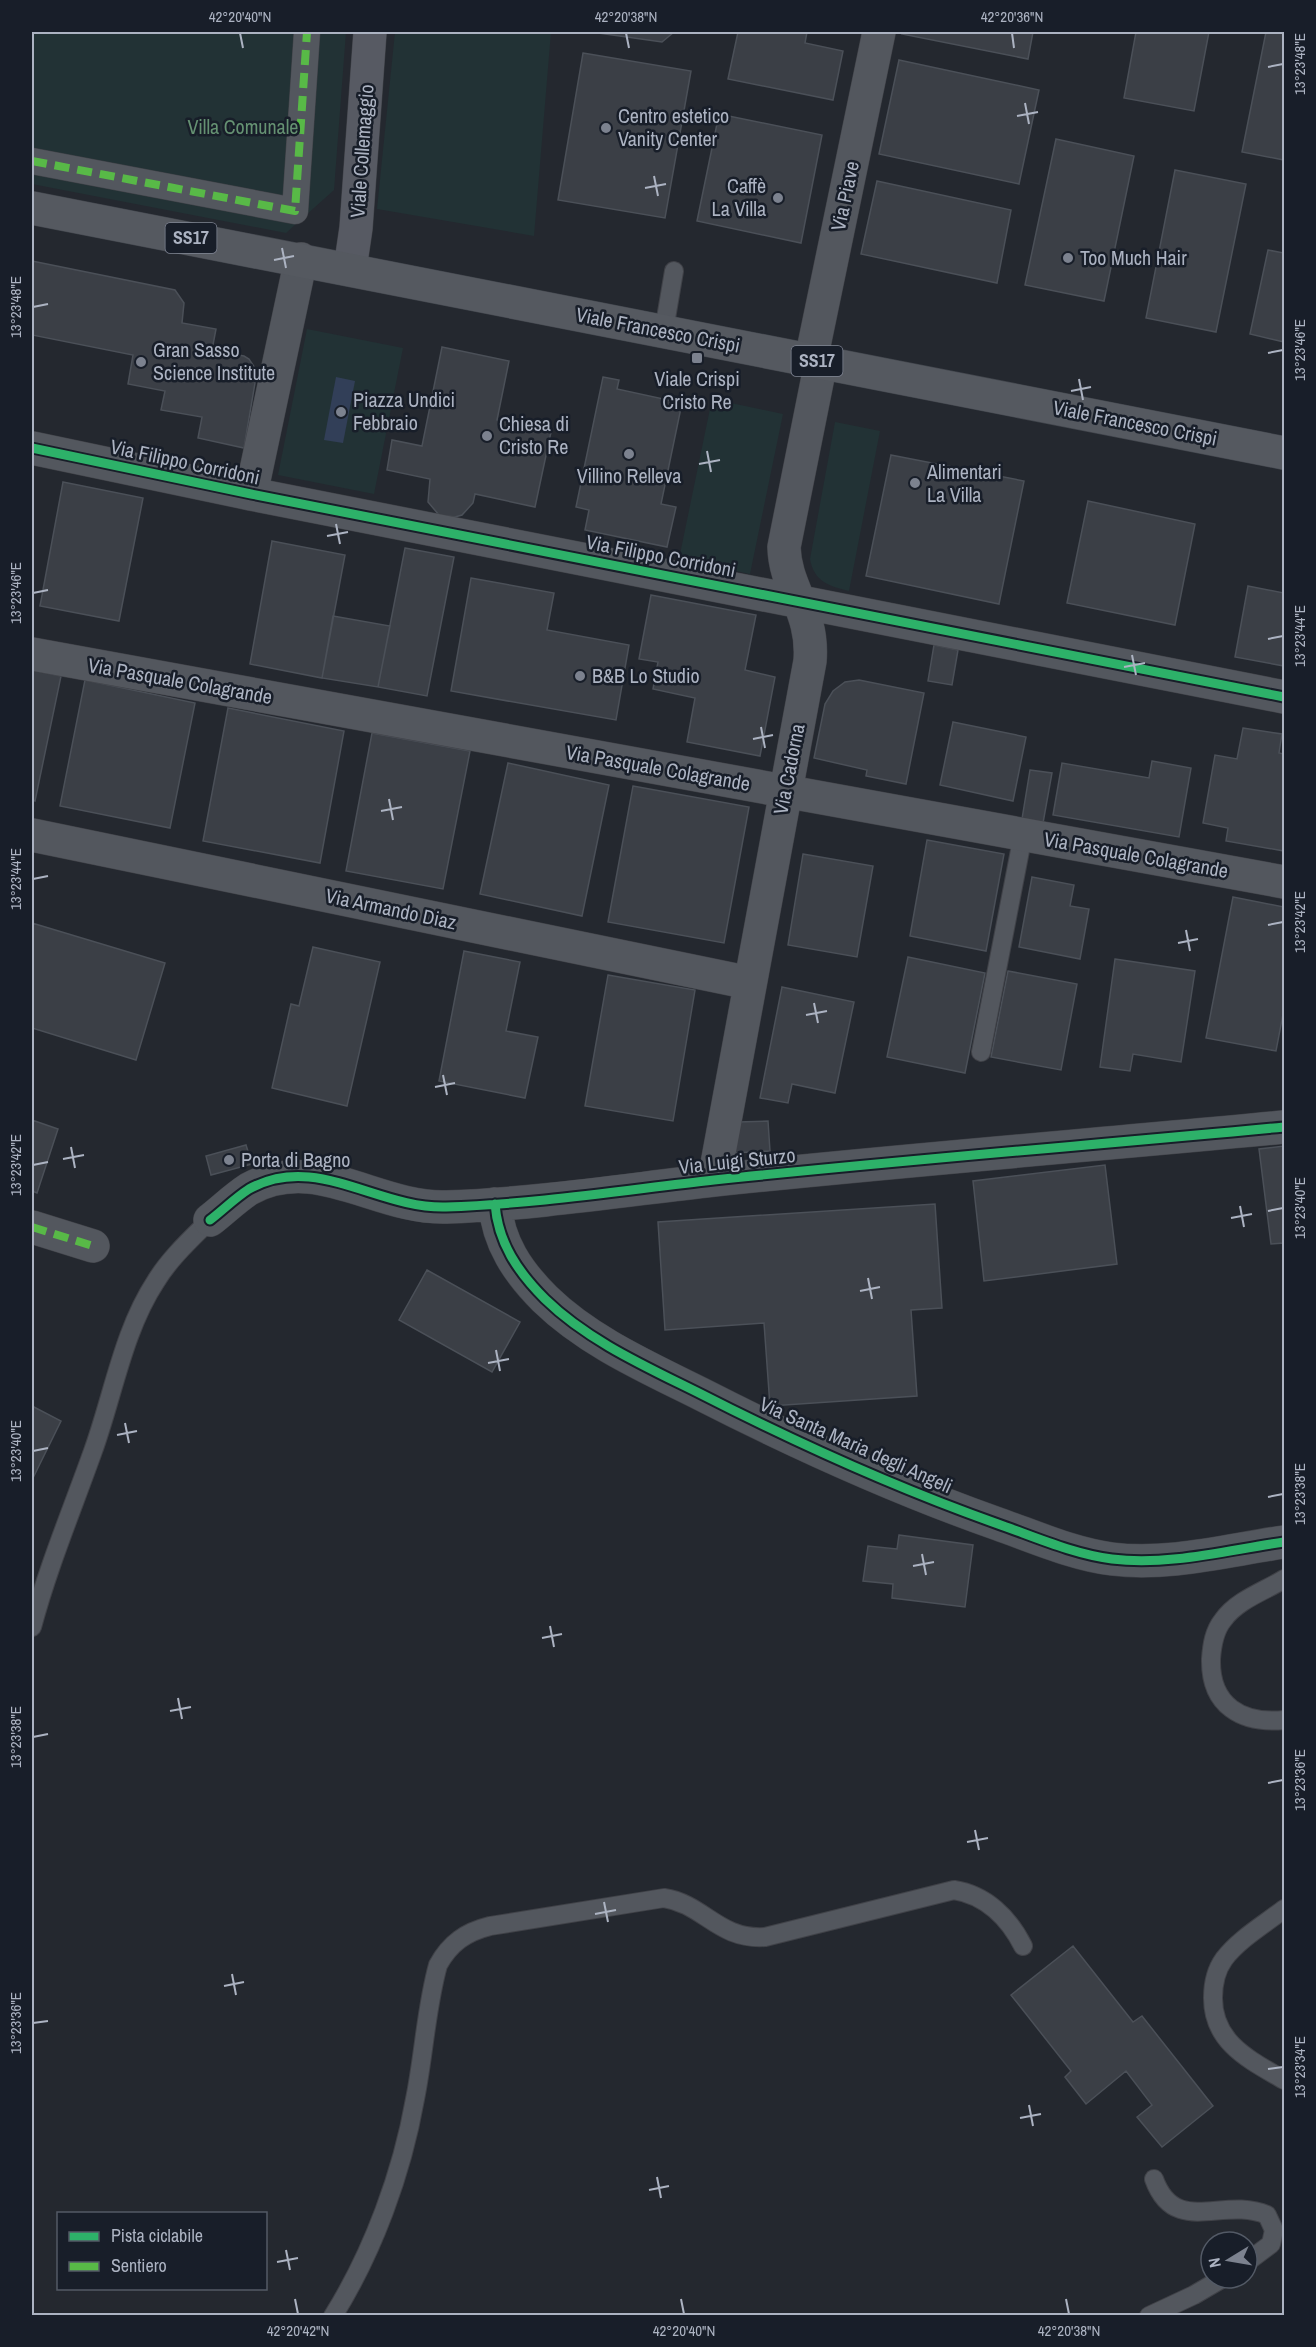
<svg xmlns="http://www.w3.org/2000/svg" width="1316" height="2347" font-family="'Archivo Narrow',sans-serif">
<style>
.green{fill:#223235}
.water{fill:#323f58}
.building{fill:#3b3f46;stroke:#4b5058;stroke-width:1.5}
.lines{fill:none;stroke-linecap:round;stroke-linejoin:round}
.service-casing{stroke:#404248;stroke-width:20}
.pedestrian-casing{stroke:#404248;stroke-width:27}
.minor-casing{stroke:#404248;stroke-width:34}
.secondary-casing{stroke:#404248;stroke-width:34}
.primary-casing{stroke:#41454c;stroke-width:34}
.service{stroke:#53575e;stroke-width:18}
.pedestrian{stroke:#53575e;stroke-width:26}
.minor{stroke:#53575e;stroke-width:33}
.secondary{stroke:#575a63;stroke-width:33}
.primary{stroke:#555960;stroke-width:33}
.quiet{stroke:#58b947;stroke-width:8;stroke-dasharray:15 8;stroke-linecap:butt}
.cycleway-casing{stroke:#181e29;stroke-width:13}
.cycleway{stroke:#2db169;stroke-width:9}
.ticks{fill:none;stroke:#acb3c2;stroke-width:2}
.poi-dot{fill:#7c828f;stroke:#181e29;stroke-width:2}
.labels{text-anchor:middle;stroke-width:5;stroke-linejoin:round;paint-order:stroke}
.shield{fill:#181e29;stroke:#808694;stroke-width:1.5}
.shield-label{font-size:18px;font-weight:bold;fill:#acb3c2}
.poi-label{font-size:20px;fill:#acb3c2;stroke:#181e29;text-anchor:start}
.park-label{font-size:20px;fill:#659172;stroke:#181e29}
.street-label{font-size:20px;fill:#acb3c2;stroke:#181e29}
.neatline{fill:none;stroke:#acb3c2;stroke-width:2}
.ticks-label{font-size:15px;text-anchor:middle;fill:#acb3c2}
</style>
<rect width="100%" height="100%" fill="#24282f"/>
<path class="green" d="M32,32H346L334,190L286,233L32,184Z
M395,32H551L534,236L377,209Z
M307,329L403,348L374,494L278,475Z
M712,399L783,414L750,574L679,559Z
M835,422L880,431L849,591C828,586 814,581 810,559Z"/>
<path class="water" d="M336,377L355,381L343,443L324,440Z"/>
<path class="building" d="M591,32H674L662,42Z
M738,32H807L805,43L843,51L833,100L728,79Z
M903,32H1033L1028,59L902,34Z
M1136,32H1209L1194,111L1124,98Z
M1266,32H1284V160L1242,152Z
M583,53L691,71L665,218L558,200Z
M899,60L1039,90L1019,184L879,154Z
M719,114L822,135L801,243L697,221Z
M1056,139L1134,156L1104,301L1025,285Z
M1175,170L1246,184L1216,332L1146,318Z
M877,181L1011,210L997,283L861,254Z
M1268,250L1284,253V342L1250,334Z
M32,261L175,290L184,303L182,323L216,329L212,350L244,356L249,359L257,371L244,448L198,438L202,417L161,410L165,391L128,384L133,355L32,335Z
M442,347L509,361L497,420L551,432L535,507L475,494L473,503L462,515L455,517L439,515L428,502L430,479L387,470L392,440L422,446Z
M603,377L619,380L617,389L682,403L661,504L676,507L667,547L585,530L589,510L576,507Z
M891,455L1024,481L999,604L866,576Z
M63,482L143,498L119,621L40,606Z
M1088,501L1195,524L1175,625L1067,603Z
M272,541L345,555L322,678L250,664Z
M405,548L454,557L427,696L378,687Z
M471,578L554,593L547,630L629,645L616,720L451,691Z
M1248,586L1284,593V666L1235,657Z
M651,595L756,615L745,670L775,677L760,756L687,742L695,698L653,689L658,662L639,659Z
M333,616L390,626L378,687L322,678Z
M934,645L958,650L952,685L928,681Z
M32,670L61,676L35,801L32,800Z
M85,680L195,703L170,828L60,806Z
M859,680L924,693L906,784L866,776L867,770L814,758L825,704L833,691L845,682Z
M228,708L344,731L320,863L203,841Z
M953,722L1026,737L1013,801L940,785Z
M1243,728L1282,734L1279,753L1284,754V851L1226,841L1228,828L1203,823L1215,755L1237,759Z
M372,733L470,751L443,889L346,871Z
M1152,761L1191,768L1179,837L1053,815L1062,763L1149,778Z
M508,763L609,785L582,916L480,894Z
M1030,770L1052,773L1043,823L1022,819Z
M633,786L749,807L724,943L608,922Z
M927,840L1004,854L986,951L910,936Z
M803,854L873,866L857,957L788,945Z
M1032,877L1074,885L1070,906L1089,909L1080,959L1019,947Z
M1233,897L1284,907V1009L1276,1051L1206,1038Z
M32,923L165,963L136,1060L32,1028Z
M313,947L380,962L347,1106L272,1088L291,1004L299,1006Z
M464,951L520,962L506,1031L538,1037L525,1098L439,1081Z
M908,957L985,973L965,1073L887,1057Z
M1115,959L1195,971L1181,1062L1133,1054L1130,1071L1100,1067Z
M1008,971L1077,984L1061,1070L991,1057Z
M608,975L695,990L673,1121L585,1106Z
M782,987L854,1002L835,1093L792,1084L788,1103L760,1098Z
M32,1120L58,1129L37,1193L32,1191Z
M768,1121L770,1151L734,1153L738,1122Z
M246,1145L252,1164L211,1175L206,1156Z
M1284,1146V1243L1271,1244L1259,1149Z
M1105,1165L1117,1264L984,1281L973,1181Z
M935,1204L942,1308L911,1310L917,1396L770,1406L764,1323L665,1330L658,1222Z
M427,1270L520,1322L492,1372L399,1320Z
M32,1406L61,1421L32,1480Z
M899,1535L973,1545L965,1607L892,1598L893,1584L863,1581L868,1546L897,1549Z
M1073,1946L1133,2022L1142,2016L1213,2106L1162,2147L1137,2117L1152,2105L1126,2071L1086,2104L1065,2077L1071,2071L1011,1995Z"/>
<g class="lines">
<g class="service-casing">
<path id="service" d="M664,330L674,271
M981,1052L1023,835
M1284,1579C1265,1591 1237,1600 1223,1620C1214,1631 1212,1645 1211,1659C1210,1706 1242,1724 1284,1720
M32,1627C48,1567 72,1510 93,1451C113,1396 123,1331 156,1281C170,1258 191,1239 210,1220
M1284,1909C1265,1924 1239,1939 1224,1959C1216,1970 1213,1985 1213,1998C1213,2043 1250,2060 1284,2080
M1154,2179C1175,2237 1223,2196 1267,2215L1274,2230L1271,2244L1247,2262
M333,2316C373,2252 402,2173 415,2099C424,2055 426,2008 438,1965C450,1943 466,1932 490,1926L664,1898C704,1904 718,1940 765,1937L954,1890C986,1895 1009,1918 1023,1946
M1149,2316L1194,2295L1223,2278"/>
</g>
<g class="pedestrian-casing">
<path id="pedestrian" d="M32,161L295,211L307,32"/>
</g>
<g class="minor-casing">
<path id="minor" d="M811,360L879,32
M32,448L251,494L1284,697
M251,494L301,259
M32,654L1284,882
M32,835L750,983
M714,1180L810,661C814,611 785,589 784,547L821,362
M495,1204C498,1243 518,1272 545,1299C588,1341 647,1367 701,1394C797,1443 896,1488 998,1524C1035,1537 1073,1554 1112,1559C1169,1566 1228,1550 1284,1542
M210,1220C223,1210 235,1198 249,1189C316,1152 377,1209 446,1207C536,1204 625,1190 714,1180C904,1160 1094,1145 1284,1127
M32,1227L93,1246"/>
</g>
<g class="secondary-casing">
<path id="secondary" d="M350,269L356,228L370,32"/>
</g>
<g class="primary-casing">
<path id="primary" d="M32,208L1284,453"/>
</g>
<use href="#service" class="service"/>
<use href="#pedestrian" class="pedestrian"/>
<use href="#minor" class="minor"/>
<use href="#secondary" class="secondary"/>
<use href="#primary" class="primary"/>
<path class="quiet" d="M32,161L295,211L307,32
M32,1227L93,1246"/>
<g class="cycleway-casing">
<path id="cycleway" d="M32,448L251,494L1284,697
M495,1204C498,1243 518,1272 545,1299C588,1341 647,1367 701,1394C797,1443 896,1488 998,1524C1035,1537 1073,1554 1112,1559C1169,1566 1228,1550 1284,1542
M210,1220C223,1210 235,1198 249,1189C316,1152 377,1209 446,1207C536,1204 625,1190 714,1180C904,1160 1094,1145 1284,1127"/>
</g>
<use href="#cycleway" class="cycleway"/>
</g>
<path class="ticks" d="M240,33L243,48M626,33L629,48M1012,33L1014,48M1268,67L1283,64M1025,103L1029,124M1017,116L1038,112M654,176L658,196M645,188L666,184M282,248L286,268M274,260L294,256M33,307L48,304M1268,353L1283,350M1079,379L1083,400M1071,391L1091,387M707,451L711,472M699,464L720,460M336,524L340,544M327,536L348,532M33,593L48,590M1268,639L1283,636M1132,655L1136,675M1124,667L1145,663M761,727L765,748M753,739L773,735M389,799L393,820M381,811L402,807M33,879L48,876M1268,925L1283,922M1186,930L1190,951M1178,943L1198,939M814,1003L818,1023M806,1015L827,1011M443,1075L447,1095M435,1087L455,1083M71,1147L75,1168M63,1159L84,1155M33,1165L48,1162M1240,1206L1244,1227M1268,1211L1283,1208M1231,1218L1252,1214M868,1278L872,1299M860,1291L880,1287M496,1350L500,1371M488,1363L509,1359M125,1423L129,1443M117,1435L137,1431M33,1451L48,1448M1268,1497L1283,1494M922,1554L926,1575M913,1566L934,1562M550,1626L554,1647M542,1638L562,1634M178,1698L182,1719M170,1711L191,1707M33,1737L48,1734M1268,1783L1283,1780M975,1830L979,1850M967,1842L988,1838M604,1902L608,1922M595,1914L616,1910M232,1974L236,1995M224,1986L244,1982M33,2023L48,2021M1268,2069L1283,2067M1029,2105L1033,2126M1020,2118L1041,2114M657,2177L661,2198M649,2190L669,2186M286,2250L290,2270M277,2262L298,2258M295,2299L298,2314M681,2299L684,2314M1066,2299L1069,2314"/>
<g class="poi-dot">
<circle cx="606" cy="128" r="6"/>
<circle cx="778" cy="198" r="6"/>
<circle cx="1068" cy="258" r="6"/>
<rect x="691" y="352" width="12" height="12" rx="3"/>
<circle cx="141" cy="362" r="6"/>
<circle cx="341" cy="412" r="6"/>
<circle cx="487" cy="436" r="6"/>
<circle cx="629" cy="454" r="6"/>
<circle cx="915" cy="483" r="6"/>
<circle cx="580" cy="676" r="6"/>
<circle cx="229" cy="1160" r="6"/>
</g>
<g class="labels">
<g class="shield">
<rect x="165.5" y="223" width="51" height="30" rx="4.5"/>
<rect x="791.5" y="346" width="51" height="30" rx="4.5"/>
</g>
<g class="shield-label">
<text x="191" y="244">SS17</text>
<text x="817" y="367">SS17</text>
</g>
<g class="poi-label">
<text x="618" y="123">Centro estetico<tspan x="618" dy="23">Vanity Center</tspan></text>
<text x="766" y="193" text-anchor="end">Caffè<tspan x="766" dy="23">La Villa</tspan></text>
<text x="1080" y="265">Too Much Hair</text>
<text x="153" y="357">Gran Sasso<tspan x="153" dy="23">Science Institute</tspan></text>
<text x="697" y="386" text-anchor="middle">Viale Crispi<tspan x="697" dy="23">Cristo Re</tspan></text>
<text x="353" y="407">Piazza Undici<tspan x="353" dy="23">Febbraio</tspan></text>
<text x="499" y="431">Chiesa di<tspan x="499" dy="23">Cristo Re</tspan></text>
<text x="927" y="479">Alimentari<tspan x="927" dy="23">La Villa</tspan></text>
<text x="629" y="483" text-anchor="middle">Villino Relleva</text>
<text x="592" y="683">B&amp;B Lo Studio</text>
<text x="241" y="1167">Porta di Bagno</text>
</g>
<g class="park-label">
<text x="243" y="134">Villa Comunale</text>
</g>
<g class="street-label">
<text transform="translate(362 151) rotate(-86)" y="7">Viale Collemaggio</text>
<text transform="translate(845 196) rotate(-78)" y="7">Via Piave</text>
<text transform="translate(658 330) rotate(11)" y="7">Viale Francesco Crispi</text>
<text transform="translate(1135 423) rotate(11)" y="7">Viale Francesco Crispi</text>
<text transform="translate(185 462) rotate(12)" y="7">Via Filippo Corridoni</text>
<text transform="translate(661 556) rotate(11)" y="7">Via Filippo Corridoni</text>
<text transform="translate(180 681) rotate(10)" y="7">Via Pasquale Colagrande</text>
<text transform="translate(658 768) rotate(10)" y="7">Via Pasquale Colagrande</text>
<text transform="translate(789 769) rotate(-79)" y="7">Via Cadorna</text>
<text transform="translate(1136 855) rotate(10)" y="7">Via Pasquale Colagrande</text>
<text transform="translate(391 909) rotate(12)" y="7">Via Armando Diaz</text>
<text transform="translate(737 1161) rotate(-6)" y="7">Via Luigi Sturzo</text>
<text transform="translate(856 1445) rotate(24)" y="7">Via Santa Maria degli Angeli</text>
</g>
</g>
<rect width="1316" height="2347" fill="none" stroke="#181e29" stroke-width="66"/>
<rect x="57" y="2212" width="210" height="78" fill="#181e29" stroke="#535a66" stroke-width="1.5"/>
<rect x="69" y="2232" width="30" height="9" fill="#2db169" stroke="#535a66" stroke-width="1.5"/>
<text x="111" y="2242" font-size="18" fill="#acb3c2">Pista ciclabile</text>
<rect x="69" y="2262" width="30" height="9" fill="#58b947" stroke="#535a66" stroke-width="1.5"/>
<text x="111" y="2272" font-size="18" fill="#acb3c2">Sentiero</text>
<g transform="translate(1229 2260) rotate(259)"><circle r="28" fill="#181e29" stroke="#535a66" stroke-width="1.5"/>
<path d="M0-4.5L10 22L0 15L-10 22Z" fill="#7c828f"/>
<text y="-9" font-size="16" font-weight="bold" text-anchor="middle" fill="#acb3c2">N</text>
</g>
<rect x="33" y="33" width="1250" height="2281" class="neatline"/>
<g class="ticks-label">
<text x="240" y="22">42°20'40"N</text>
<text x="626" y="22">42°20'38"N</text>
<text x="1012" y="22">42°20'36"N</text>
<text transform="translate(1300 64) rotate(-90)" y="5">13°23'48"E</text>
<text transform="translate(16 307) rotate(-90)" y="5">13°23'48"E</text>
<text transform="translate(1300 350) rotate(-90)" y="5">13°23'46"E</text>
<text transform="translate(16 593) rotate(-90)" y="5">13°23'46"E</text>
<text transform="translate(1300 636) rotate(-90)" y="5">13°23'44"E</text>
<text transform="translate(16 879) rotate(-90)" y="5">13°23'44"E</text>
<text transform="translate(1300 922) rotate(-90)" y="5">13°23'42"E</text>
<text transform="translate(16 1165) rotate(-90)" y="5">13°23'42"E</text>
<text transform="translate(1300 1208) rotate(-90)" y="5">13°23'40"E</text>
<text transform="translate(16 1451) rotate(-90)" y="5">13°23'40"E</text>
<text transform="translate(1300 1494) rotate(-90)" y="5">13°23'38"E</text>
<text transform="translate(16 1737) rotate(-90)" y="5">13°23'38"E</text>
<text transform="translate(1300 1780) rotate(-90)" y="5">13°23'36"E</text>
<text transform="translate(16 2023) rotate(-90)" y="5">13°23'36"E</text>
<text transform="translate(1300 2067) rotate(-90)" y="5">13°23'34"E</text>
<text x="298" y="2336">42°20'42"N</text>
<text x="684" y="2336">42°20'40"N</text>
<text x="1069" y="2336">42°20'38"N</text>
</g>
</svg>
